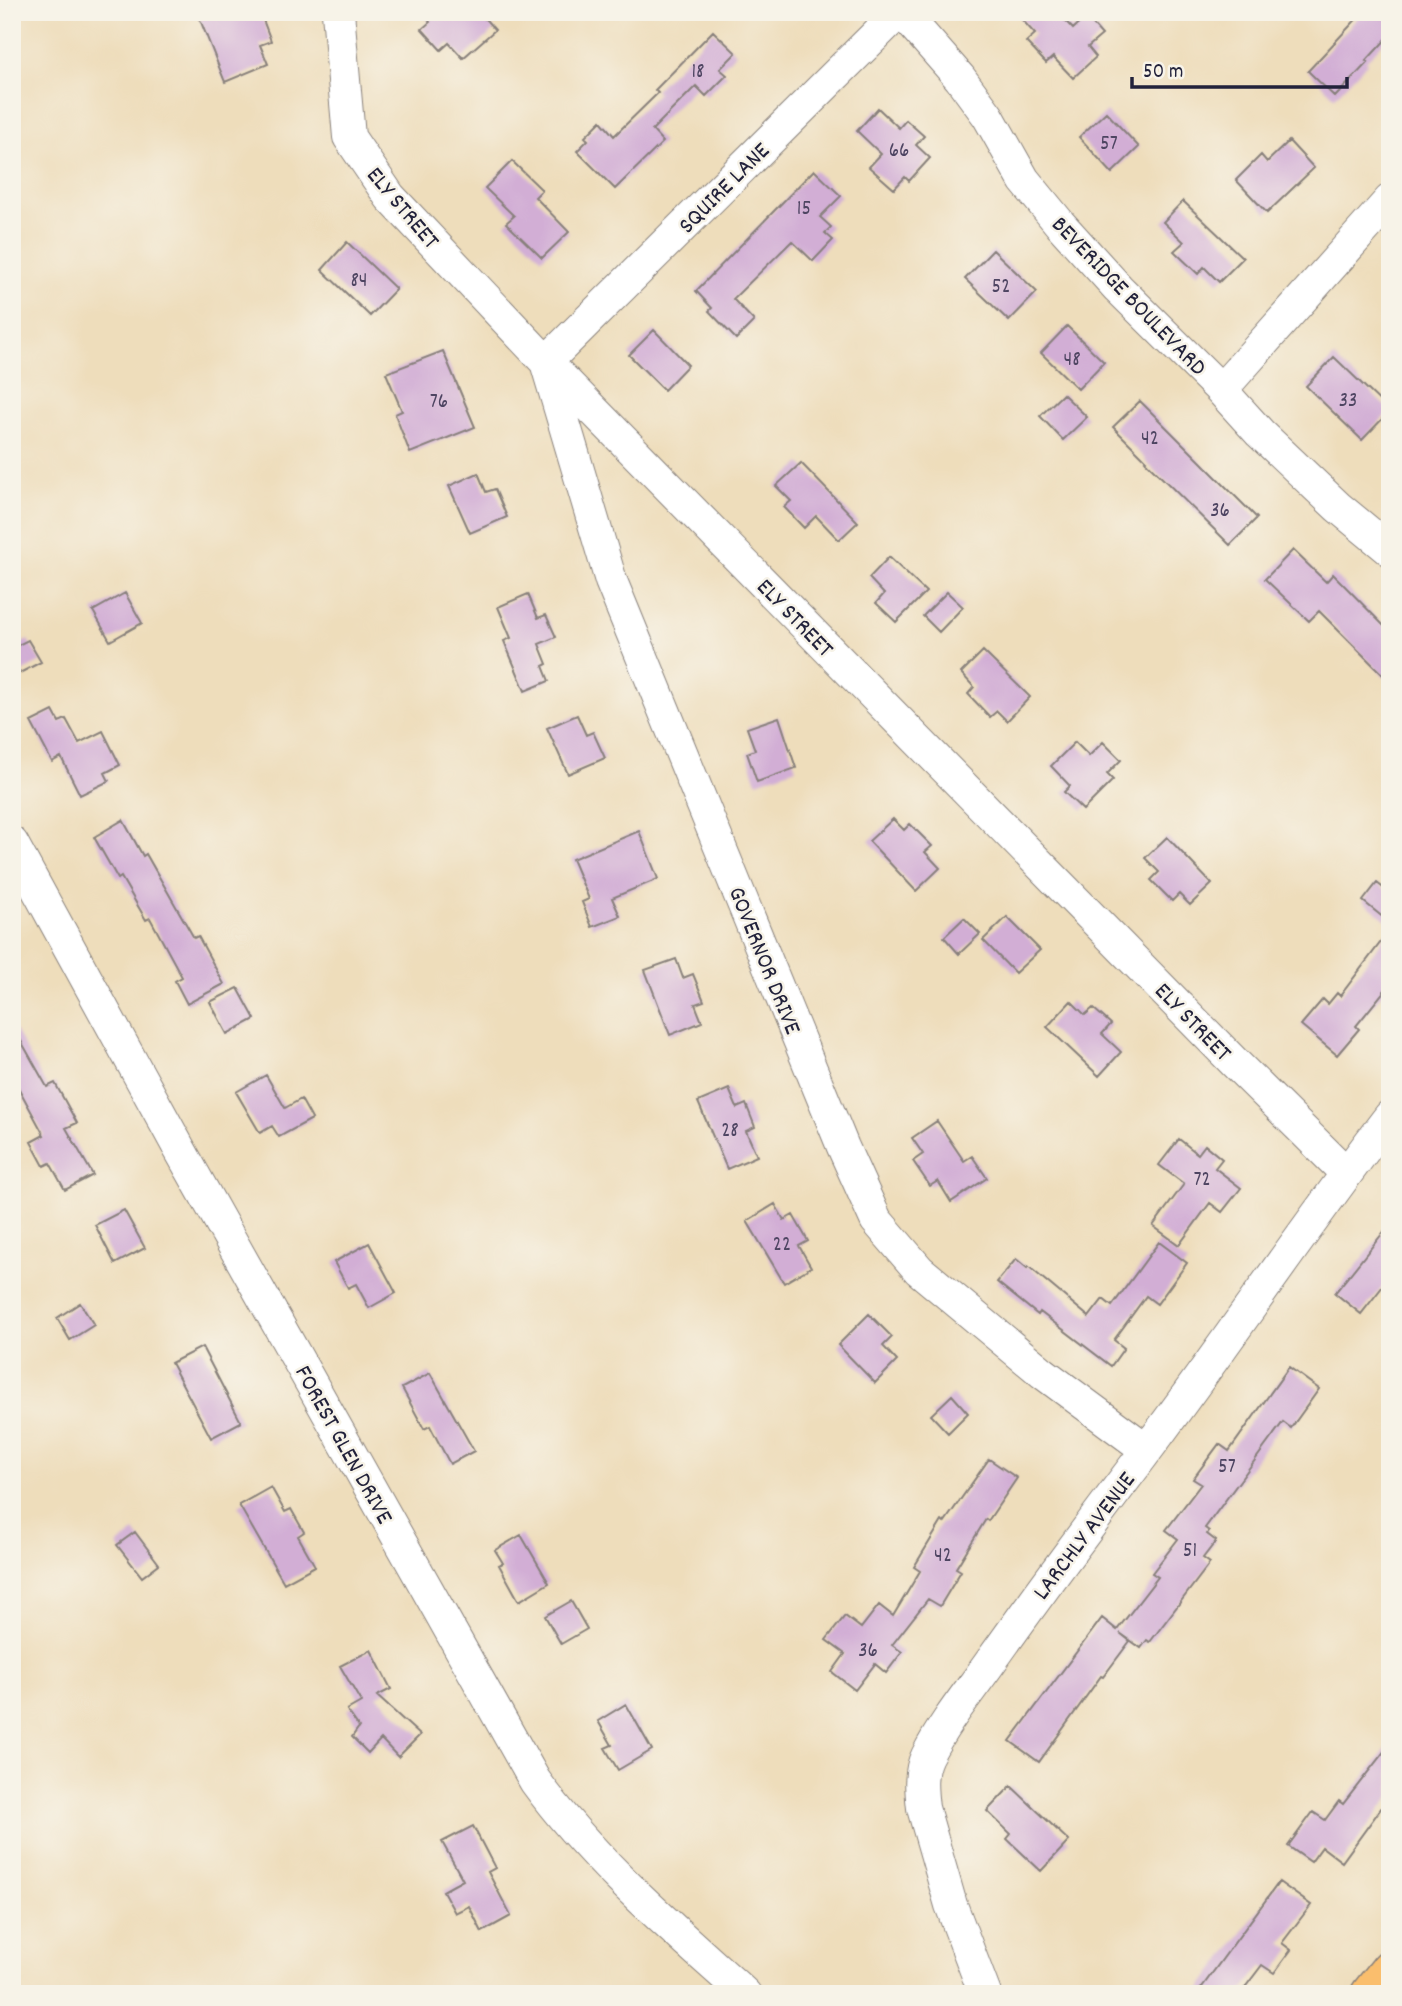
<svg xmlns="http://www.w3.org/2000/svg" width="1402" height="2006" font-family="Dekko,sans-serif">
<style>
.building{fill:#d2aed5}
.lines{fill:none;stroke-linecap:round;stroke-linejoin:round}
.minor-casing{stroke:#88807b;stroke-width:34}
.trunk-casing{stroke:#88807b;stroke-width:41}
.minor{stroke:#fff;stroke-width:32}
.trunk{stroke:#fabe6d;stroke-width:38}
.labels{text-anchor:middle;stroke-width:5;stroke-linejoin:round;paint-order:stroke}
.number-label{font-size:21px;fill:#4e4562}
.street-label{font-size:24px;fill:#22223b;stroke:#f7f3e8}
</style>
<rect width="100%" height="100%" fill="#f7f3e8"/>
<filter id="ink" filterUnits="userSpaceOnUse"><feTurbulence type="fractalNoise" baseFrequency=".0143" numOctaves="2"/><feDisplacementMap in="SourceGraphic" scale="14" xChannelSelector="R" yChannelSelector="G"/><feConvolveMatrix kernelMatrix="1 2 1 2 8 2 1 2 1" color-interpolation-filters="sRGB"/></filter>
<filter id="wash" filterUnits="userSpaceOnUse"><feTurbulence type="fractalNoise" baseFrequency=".00686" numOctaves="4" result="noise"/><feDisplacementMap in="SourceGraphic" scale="28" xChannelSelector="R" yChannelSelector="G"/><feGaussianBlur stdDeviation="1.57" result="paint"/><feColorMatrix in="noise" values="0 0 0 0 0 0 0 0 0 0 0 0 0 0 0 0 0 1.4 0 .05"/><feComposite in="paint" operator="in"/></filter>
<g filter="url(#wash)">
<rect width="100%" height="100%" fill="#edb"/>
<g id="blocks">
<path class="building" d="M197,12H260L271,41L260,45L268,64L225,82Z
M422,12H479L495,30L463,58L449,43L441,50L422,29L430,22Z
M1015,12H1057L1073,29L1086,17L1102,35L1088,47L1096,57L1073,78L1053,57L1046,63L1026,42L1035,34Z
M1363,12H1390V35L1366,61L1368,62L1335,97L1308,71Z
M713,31L736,53L720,69L727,75L706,96L696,86L652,130L663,142L615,189L577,151L588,140L585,137L601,121L614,136L658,93L655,90Z
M878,108L899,128L906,120L924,136L916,145L930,158L909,181L905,177L894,189L869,167L881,154L857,131Z
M1106,112L1139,147L1112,173L1079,137Z
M1289,141L1314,168L1267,213L1236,180L1261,155L1267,162Z
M512,161L542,190L535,197L569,232L542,258L506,223L514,216L485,188Z
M814,170L841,196L820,217L831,227L825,233L833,240L813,261L792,241L733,299L754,321L736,339L709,311L712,308L696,291Z
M1183,201L1243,258L1219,282L1204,267L1198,274L1174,251L1184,242L1163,222Z
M347,242L396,289L370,316L322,270Z
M993,250L1037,292L1009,321L965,279Z
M1067,326L1104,362L1078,389L1041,353Z
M654,330L688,365L664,390L629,355Z
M443,351L475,427L410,453L395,414L402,411L386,373Z
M1334,357L1390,411L1362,440L1306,386Z
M1063,394L1087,417L1063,440L1040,416Z
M1140,401L1257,518L1230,545L1145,461L1146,460L1113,427Z
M801,463L858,522L839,540L816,516L804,528L784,507L791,501L776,486Z
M478,473L486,492L495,489L507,517L470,533L449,486Z
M1293,550L1326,582L1333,574L1390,632V682L1319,611L1309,621L1265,579Z
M889,557L926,592L896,622L876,603L884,594L869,578Z
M947,592L963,607L939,632L923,616Z
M125,593L142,623L110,641L93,611Z
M528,594L538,618L546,615L556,637L539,644L547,664L543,666L549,681L525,691L504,641L511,638L498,607Z
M28,640L41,662L12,677V648Z
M983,651L1030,697L1007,721L997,711L990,717L968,694L974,687L961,673Z
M53,711L59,722L66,719L79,743L103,731L120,765L105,773L109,781L80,795L61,757L52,762L31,722Z
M577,715L586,735L593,732L605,758L568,774L547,728Z
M779,717L796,768L757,782L747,753L755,750L747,728Z
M1075,742L1089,756L1103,742L1121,760L1107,774L1113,780L1083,810L1064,792L1070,786L1051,766Z
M893,819L904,830L910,824L932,846L925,852L940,868L916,891L869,841Z
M123,820L143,856L146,854L194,938L198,936L224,984L187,1004L175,981L182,977L150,918L146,920L121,877L118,879L94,837Z
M639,831L658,879L612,898L620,916L592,927L582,902L589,899L572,859Z
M1167,837L1212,884L1190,905L1179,894L1172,901L1151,880L1159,872L1145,858Z
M1377,883L1390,893V923L1363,901Z
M1007,917L1040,950L1015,973L983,940Z
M964,918L980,934L959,954L944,937Z
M1390,930V984L1356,1026L1359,1029L1337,1055L1301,1025L1323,999L1328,1004L1337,993L1340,996Z
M676,959L683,978L693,974L704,1001L695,1004L702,1022L670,1035L645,970Z
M238,988L255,1019L227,1034L210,1002Z
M1071,1001L1085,1015L1093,1008L1111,1024L1102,1034L1121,1052L1099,1076L1047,1027Z
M12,1025L47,1087L55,1083L77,1123L66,1128L93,1175L65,1190L50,1163L44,1166L31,1142L44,1135L12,1076Z
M266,1075L285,1108L301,1099L312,1119L279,1137L272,1126L260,1133L236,1092Z
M729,1089L737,1108L746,1104L755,1127L746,1131L757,1156L727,1169L698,1102Z
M937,1121L964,1161L972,1156L987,1178L951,1202L938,1181L930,1186L913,1161L923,1154L912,1138Z
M1179,1139L1198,1154L1205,1145L1222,1159L1215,1168L1241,1188L1222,1212L1210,1203L1179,1245L1153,1226L1184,1184L1159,1165Z
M775,1204L784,1220L793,1215L808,1241L799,1246L811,1267L784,1283L747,1221Z
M124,1210L145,1248L115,1264L95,1225Z
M1390,1224V1277L1361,1314L1335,1293Z
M1159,1242L1187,1263L1157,1304L1146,1296L1114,1340L1124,1348L1111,1366L1040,1312L1038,1315L997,1282L1016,1259L1027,1268L1028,1266L1089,1317L1103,1299L1112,1306Z
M369,1243L396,1293L369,1308L356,1284L348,1288L334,1262Z
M80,1303L94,1325L70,1340L57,1318Z
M869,1314L892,1337L883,1346L897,1361L875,1383L838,1345Z
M202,1347L241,1422L211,1438L171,1363Z
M1289,1367L1319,1389L1291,1428L1283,1422L1205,1528L1209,1531L1207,1534L1216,1541L1203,1558L1210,1563L1150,1642L1147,1640L1141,1648L1120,1633L1130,1641L1103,1677L1101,1676L1039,1762L1010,1741L1102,1618L1117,1630L1158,1577L1152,1573L1178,1539L1166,1530L1201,1484L1193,1479L1219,1444L1229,1451Z
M430,1373L474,1451L450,1464L430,1426L424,1429L402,1388Z
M952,1395L968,1413L948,1433L931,1415Z
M989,1459L1017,1478L988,1521L986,1519L956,1568L961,1571L940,1606L928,1599L892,1645L902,1652L886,1673L875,1664L855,1690L832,1672L845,1654L826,1640L845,1616L861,1628L879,1605L893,1616L920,1571L914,1567L942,1521L944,1523Z
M271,1487L285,1512L291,1509L304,1532L298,1536L315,1566L284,1583L239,1505Z
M135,1532L159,1564L142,1577L117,1545Z
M521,1535L549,1583L519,1601L499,1565L503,1563L495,1550Z
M571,1601L587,1629L561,1644L545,1616Z
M371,1650L391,1689L377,1696L420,1735L398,1757L381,1739L368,1753L352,1737L359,1727L347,1710L361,1702L340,1666Z
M626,1704L652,1750L618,1770L605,1748L612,1745L598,1721Z
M1390,1744V1796L1342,1862L1322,1847L1311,1862L1288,1846L1313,1812L1325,1820L1339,1801L1343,1804Z
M1011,1786L1069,1841L1041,1871L1007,1839L1011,1834L987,1811Z
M473,1826L495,1868L488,1872L511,1916L482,1932L469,1906L455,1913L443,1891L463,1880L442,1842Z
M1279,1882L1311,1905L1282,1943L1291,1950L1274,1973L1262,1965L1240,1994H1197Z"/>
</g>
</g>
<g filter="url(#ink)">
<use href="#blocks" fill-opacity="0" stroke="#88807b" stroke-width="2"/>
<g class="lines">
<g class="minor-casing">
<path id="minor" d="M338,12L349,137L390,197L546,362L1236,1064L1346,1173
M899,12L546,362L611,581L843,1147L876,1220L919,1270L1043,1373L1147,1450
M902,12L960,78L988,116L1024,180L1060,224L1118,288L1221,390L1260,433L1338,507L1390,550
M1221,390L1390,200
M12,843L180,1150L535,1781C594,1862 671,1927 745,1994
M985,1994L951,1905L923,1808C921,1791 919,1772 927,1756C945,1721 967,1695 989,1664C1037,1596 1087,1529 1137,1463C1223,1349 1303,1229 1390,1116"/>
</g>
<g class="trunk-casing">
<path id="trunk" d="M1370,1994L1390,1969"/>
</g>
<use href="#minor" class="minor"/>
<use href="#trunk" class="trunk"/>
</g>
</g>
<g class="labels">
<g class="number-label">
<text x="698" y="77">18</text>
<text x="1109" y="149">57</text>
<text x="899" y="156">66</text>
<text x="804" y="214">15</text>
<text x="359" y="286">84</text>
<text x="1001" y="292">52</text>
<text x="1072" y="365">48</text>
<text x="1348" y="406">33</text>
<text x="439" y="407">76</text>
<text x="1150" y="444">42</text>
<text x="1220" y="516">36</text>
<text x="730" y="1136">28</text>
<text x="1202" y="1185">72</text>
<text x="782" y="1250">22</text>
<text x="1227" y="1472">57</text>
<text x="1190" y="1556">51</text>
<text x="943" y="1561">42</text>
<text x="868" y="1656">36</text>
</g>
<g class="street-label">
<text transform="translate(723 187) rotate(-45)" y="8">SQUIRE LANE</text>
<text transform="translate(404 207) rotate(50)" y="8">ELY STREET</text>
<text transform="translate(1130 295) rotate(46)" y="8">BEVERIDGE BOULEVARD</text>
<text transform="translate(796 617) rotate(46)" y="8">ELY STREET</text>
<text transform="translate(766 960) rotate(68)" y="8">GOVERNOR DRIVE</text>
<text transform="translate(1194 1021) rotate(46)" y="8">ELY STREET</text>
<text transform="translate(345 1444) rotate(61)" y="8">FOREST GLEN DRIVE</text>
<text transform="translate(1083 1535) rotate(-53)" y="8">LARCHLY AVENUE</text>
</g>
</g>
<rect width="1402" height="2006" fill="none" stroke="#f7f3e8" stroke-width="42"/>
<path d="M1132 77v10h215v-10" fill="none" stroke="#22223b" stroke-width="3.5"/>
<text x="1143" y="77" font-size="21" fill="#22223b" stroke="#f7f3e8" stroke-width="5" paint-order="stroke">50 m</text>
</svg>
